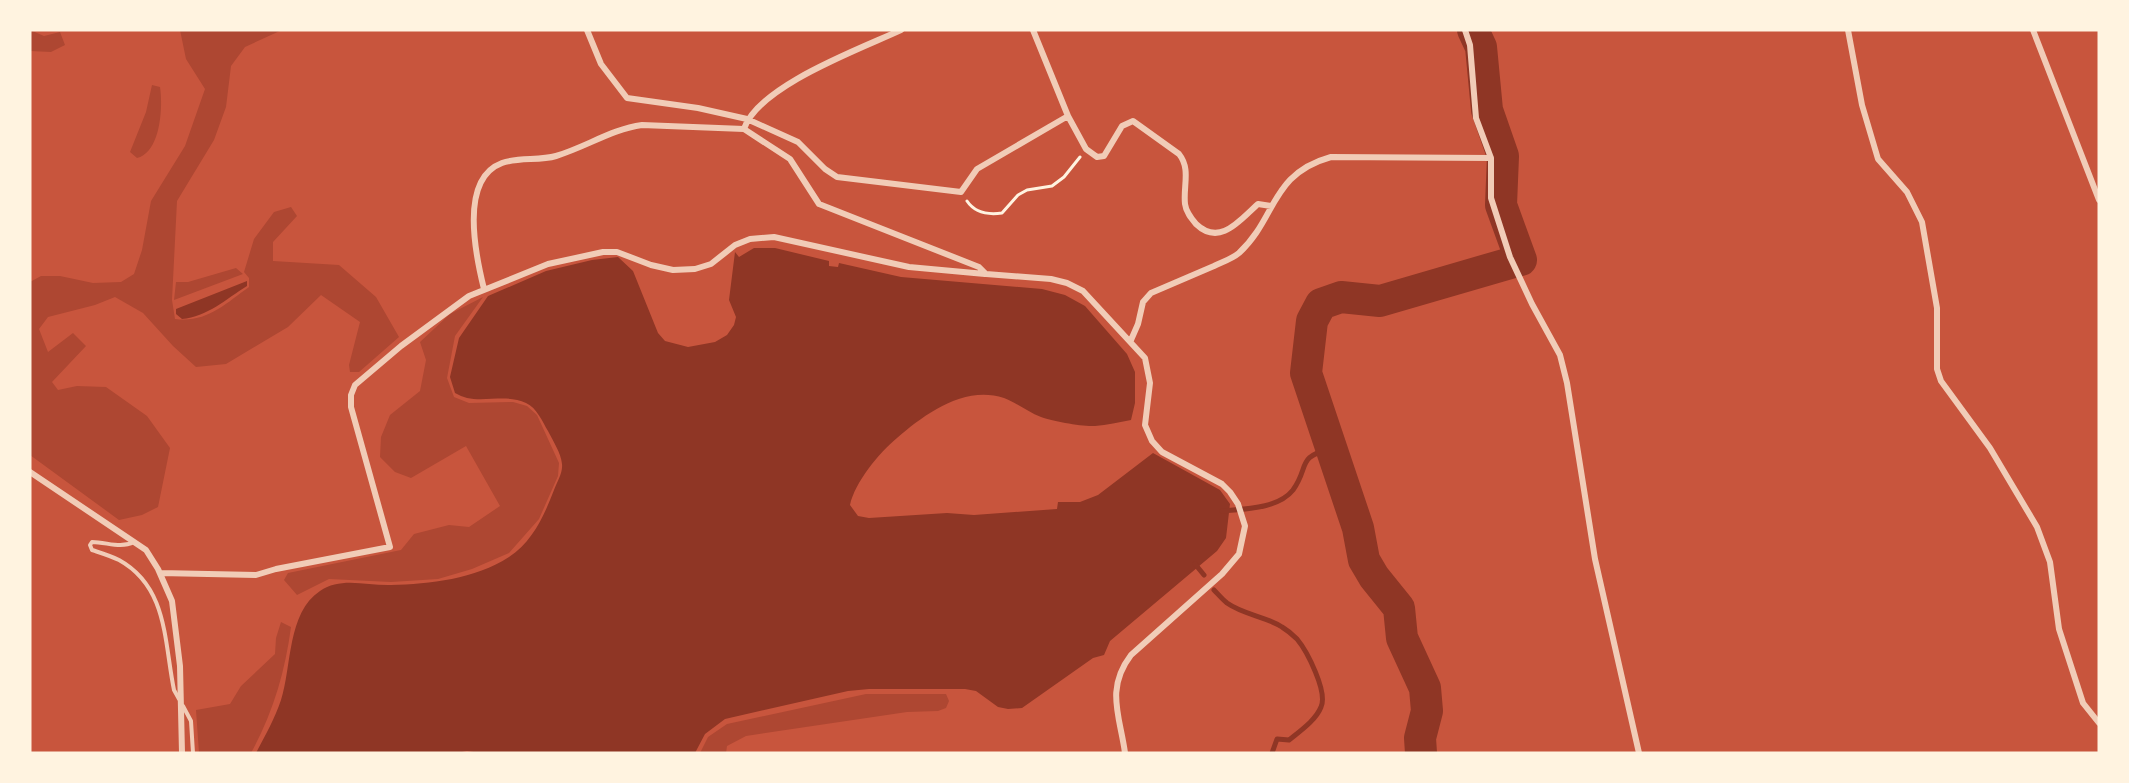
<svg xmlns="http://www.w3.org/2000/svg" width="2129" height="783" font-family="Commissioner,sans-serif">
<style>
.green{fill:#ae4732}
.water{fill:#8f3625}
.lines{fill:none;stroke-linecap:round;stroke-linejoin:round}
.stream{stroke:#8f3625;stroke-width:5}
.river{stroke:#8f3625;stroke-width:32}
.path{stroke:#fff3e0;stroke-width:3}
.service{stroke:#f1ccb7;stroke-width:4}
.minor{stroke:#f1ccb7;stroke-width:6}
</style>
<rect width="100%" height="100%" fill="#c8553d"/>
<path class="green" d="M30,30L44,36L60,32L65,45L51,52L30,51Z
M180,30H282L245,47L231,66L226,107L214,140L177,201L172,300L175,319C207,323 225,304 249,287V278L244,272L254,239L274,212L291,207L297,216L273,242V261L339,265L376,297L399,337L359,372H350L349,365L360,322L321,295L288,327L226,364L196,367L173,346L143,313L115,297L95,305L48,317L39,329L48,352L73,333L86,346L52,382L58,390L77,386L106,387L147,416L170,448L158,507L142,515L119,520L30,455V282L41,276H60L93,283L121,282L134,274L142,250L151,201L185,146L205,89L186,59Z
M152,85L160,87C163,106 161,152 137,158L130,152L146,112Z
M236,268L243,274L174,300L176,282H188Z
M483,297L455,336L447,378L454,397L469,403L513,402L527,406L537,415L559,463L558,476L539,519L509,553L472,569L438,579L391,582L329,579L297,595L284,580L288,573L401,550L414,534L449,525L469,527L500,506L466,446L411,478L395,472L380,457L381,437L390,415L420,391L426,360L420,342L450,314Z
M281,622L291,627C285,672 273,713 251,753H199L196,710L230,704L241,686L275,654L276,638Z
M866,694H946L949,701L946,708L938,711L907,712L746,736L727,746L726,753H700L708,737L727,724Z"/>
<path class="water" d="M754,248H775L829,261V266L838,267L839,263L901,277L1042,289L1065,295L1085,306L1127,354L1135,372V403L1131,420C1119,422 1107,425 1095,426C1083,427 1052,421 1041,417C1028,412 1017,403 1004,398C964,385 925,414 897,438C879,453 855,482 850,505L858,516L869,518L947,513L974,515L1057,509L1058,502H1080L1098,495L1153,453L1220,490L1230,504L1226,538L1217,551L1110,641L1104,655L1093,658L1022,708L1008,709L998,707L976,691L965,689H869L848,691L725,719L705,734L695,753H480L467,751L457,753H256C265,736 275,718 281,700C292,666 287,613 320,591C341,576 368,586 391,585C430,584 475,579 509,557C533,541 544,516 554,490C557,482 563,473 562,464C561,453 553,441 548,431C542,421 537,408 526,403C508,394 486,402 467,398C463,397 459,395 455,393L450,377L459,338L488,296L546,271L592,260L618,257L633,271L658,333L665,341L688,347L715,342L727,335L734,325L736,317L729,300L735,252L739,257Z
M247,281V286C226,299 207,317 182,319L176,314V309Z"/>
<g class="lines">
<path class="stream" d="M1222,511C1244,509 1278,509 1293,490C1310,466 1296,457 1331,449
M1195,564L1204,575
M1214,590C1218,594 1222,599 1227,603C1244,615 1265,616 1282,627C1287,630 1293,635 1297,639C1307,651 1328,692 1321,707C1316,720 1300,731 1289,740L1277,739L1272,753"/>
<path class="river" d="M1421,753L1420,738L1427,711L1425,688L1402,638L1399,608L1374,577L1364,560L1358,528L1306,373L1312,321L1321,304L1341,297L1380,301L1521,260L1501,205L1503,156L1487,110L1481,47L1473,30"/>
<path class="path" d="M967,201C975,213 988,215 1002,213L1018,195L1027,190L1052,186L1064,177L1080,157"/>
<path class="service" d="M134,542C120,549 107,542 92,542L90,545L92,550C101,553 111,556 119,560C168,587 164,642 174,690L179,699
M183,706L191,721L193,753"/>
<path class="minor" d="M587,30L601,64L627,98L698,108L747,119L798,142L825,169L837,177L961,192L977,169L1068,116L1033,30
M901,30C860,49 758,86 744,129L790,159L819,204L979,267L986,274L1051,279L1067,283L1083,291L1145,358L1150,383L1145,425L1152,441L1162,452L1222,484L1230,492L1238,504L1245,526L1239,554L1222,574L1131,655C1105,689 1120,716 1125,753
M1465,30L1470,45L1476,118L1491,158V198L1510,257L1532,304L1560,355L1567,383L1595,559L1639,753
M1848,30L1862,105L1878,159L1907,192L1922,222L1937,308V369L1941,381L1990,448L2037,527L2050,562L2059,629L2083,703L2099,723
M2033,30L2099,200
M1068,116L1086,149L1097,157L1104,156L1122,126L1133,121L1179,154C1191,169 1183,186 1185,204C1186,212 1191,218 1196,224C1220,247 1240,220 1258,204L1271,206
M484,289C476,257 459,179 502,163C519,157 539,161 556,156C586,147 612,129 642,125L744,129
M1131,340L1138,324L1143,302L1151,293C1172,284 1193,275 1214,266C1222,262 1232,259 1239,253C1277,218 1270,174 1331,157L1491,158
M30,472L146,550L158,569L172,601L180,666L182,753
M160,573L256,575L276,569L390,547L351,407V395L355,385L401,346L469,296L548,264L603,252H617L651,265L673,270L695,269L711,264L735,245L750,239L774,237L909,267L985,274"/>
</g>
<rect width="2129" height="783" fill="none" stroke="#fff3e0" stroke-width="63"/>
</svg>
